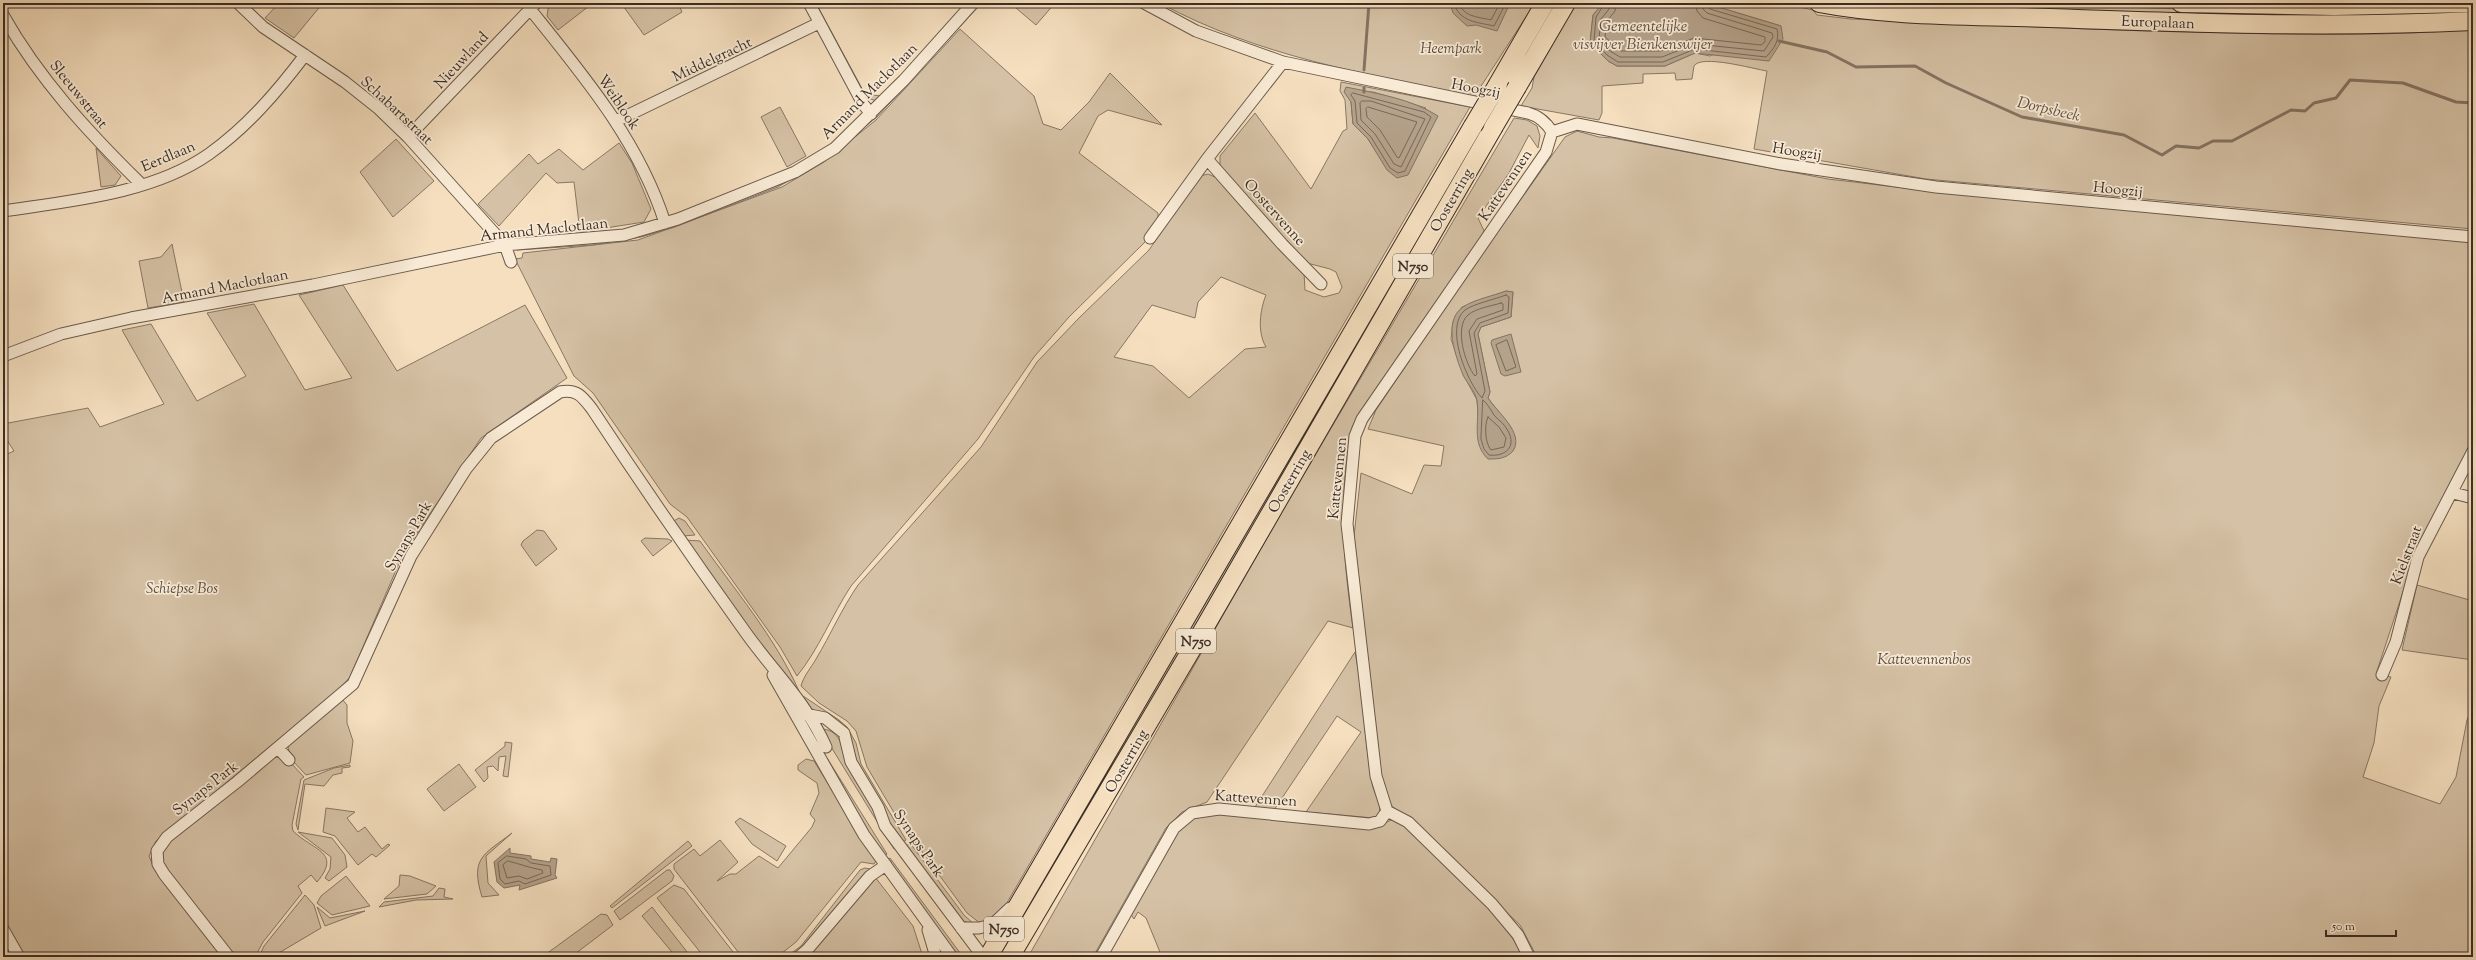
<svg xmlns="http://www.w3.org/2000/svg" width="2476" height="960" font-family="'Sorts Mill Goudy',serif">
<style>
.green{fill:#d5c1a5;stroke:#887765;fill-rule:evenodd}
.water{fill:#b5a28b;stroke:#847362}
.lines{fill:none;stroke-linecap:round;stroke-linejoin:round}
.shore{stroke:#786858;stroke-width:1}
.stream{stroke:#847362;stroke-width:3}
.minor-casing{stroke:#695a4c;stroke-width:13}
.trunk-casing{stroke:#3a2d25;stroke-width:20}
.minor{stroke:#f8ead5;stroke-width:11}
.trunk{stroke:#f5dfbf;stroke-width:18}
.trunk-bridge-casing{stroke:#3a2d25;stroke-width:20;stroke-linecap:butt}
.trunk-bridge{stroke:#f5dfbf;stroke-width:18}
.labels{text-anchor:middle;stroke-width:3.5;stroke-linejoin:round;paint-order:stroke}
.shield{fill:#f8ead5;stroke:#73665a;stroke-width:1}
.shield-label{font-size:14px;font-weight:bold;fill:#3a2d25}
.street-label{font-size:15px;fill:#3a2d25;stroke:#f8ead5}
.park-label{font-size:15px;font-style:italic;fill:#594b3f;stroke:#f8ead5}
.water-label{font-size:16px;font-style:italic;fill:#5f5044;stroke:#f8ead5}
</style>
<rect width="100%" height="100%" fill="#f5dfbf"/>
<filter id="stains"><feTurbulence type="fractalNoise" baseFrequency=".005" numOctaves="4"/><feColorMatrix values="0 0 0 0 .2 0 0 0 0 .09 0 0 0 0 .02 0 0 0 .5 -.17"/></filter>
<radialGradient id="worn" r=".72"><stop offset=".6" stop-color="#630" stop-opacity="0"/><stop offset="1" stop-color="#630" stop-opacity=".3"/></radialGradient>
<path class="green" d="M279,3H323L294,38L265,18Z
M549,3H593L558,30L547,16Z
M621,3H678L682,12L644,35Z
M978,3L980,5L877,117L824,160L778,187L675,227L641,237L593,245L517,250L684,221L779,185L808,169L901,90Z
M1010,3H1055L1036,25Z
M1160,3H1535L1474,97C1367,74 1257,56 1160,3Z
M1551,3H1559L1273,496L1025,915L1047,875L1055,854Z
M1576,3H1603L1593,15L1590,43L1608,61L1617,66H1665L1695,53L1710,56L1781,26L1705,3H1781L1813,10L1817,15L1851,19C1978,24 2105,31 2233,33C2313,35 2393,36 2473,29V229L1926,179L1754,149L1767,71C1754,69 1701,54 1694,66C1693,70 1693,75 1692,79L1676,80L1675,73L1643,74V83L1602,86V113L1599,120L1521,106L1532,88L1534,77Z
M1871,3H2003L2301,13L2473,9V14L2199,17Z
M818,7L865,94L881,96L877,101L864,97L817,8Z
M960,29L1034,96L1043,124L1061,130L1089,102L1110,73L1162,125L1108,110L1098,116L1079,153L1158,213V223L1145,242L1069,317L1034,357L978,439L851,586C832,615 819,649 797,676L780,647L687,517L670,504L593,393L574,376L515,259L522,258L523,253L638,240L782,187L824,162L876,120Z
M1341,82L1470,107L1001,913L993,920L981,924L967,913L896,816L867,767L856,731L847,721L819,703L801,686C804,675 811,668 816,659C831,634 841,610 858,585L981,447L1037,362L1079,318L1149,250L1200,176L1208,174L1217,178L1304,273L1305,290L1324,297L1339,293L1342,287L1336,272L1330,269L1307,263L1220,167V156L1255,113L1311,189L1343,131L1347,129L1345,100L1340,91ZM1364,92H1373L1426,108L1376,151L1368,139L1353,124L1351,102ZM1221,277L1266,295C1260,310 1257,332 1266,347L1245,349L1189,398L1153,366L1114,357L1152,305L1195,318L1198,302Z
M780,107L806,156L787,167L761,117Z
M1514,118L1527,120L1537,126L1540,136L1538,148L1529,135L1509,173L1478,218L1485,233L1352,427C1338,494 1343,560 1353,628L1328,621L1207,802L1182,812L1166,828L1093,957H1028L1287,503Z
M1577,131L1599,137L1613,138L1828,179L1931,191L2473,242V439L2451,488L2419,543L2376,674L2391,677L2379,706L2374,743L2363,777L2440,804L2456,777L2467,720L2473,706V957H1537L1520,925L1389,803L1381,776L1354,536L1361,473L1412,494L1424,465L1441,466L1444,446L1368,429L1376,410L1458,288L1565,137ZM1506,291L1513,292L1511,317L1481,327L1478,334L1490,392L1488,398L1512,429L1478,413L1477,400L1464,376L1451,339L1453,322L1462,307Z
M396,139L434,181L393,217L360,172Z
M619,143L632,163L651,209L644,222L580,232L574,182L557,183L546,173L499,226L478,204L529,154L538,164L559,149L583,170Z
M96,148L121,176L115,185L101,187Z
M172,244L184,302L148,308L139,261L161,257Z
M343,285L397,371L525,305L567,378L481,438L403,554L350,677L339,689L156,841L149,856L154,868L222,957H26L12,935L3,915V456L14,451L3,434V424L88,408L100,427L164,404L122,330L151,324L197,401L246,376L207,313L254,304L305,390L352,378L299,295Z
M679,518L685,521L695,535L683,536L672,522Z
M537,530L544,531L557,549L536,566L521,545L523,541Z
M645,538L668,539L672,541L653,556L641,541Z
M685,540L700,541C734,589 775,637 799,691L797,694Z
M2417,585L2473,601V660L2402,650Z
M1355,652C1364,695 1364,740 1372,783C1374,794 1382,804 1379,815L1374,818L1306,812L1361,732L1337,716L1274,810L1255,807Z
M803,696L839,720L847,727L856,743L861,764L906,840L901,843L858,768L853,746L800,698Z
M342,699L347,705V723L353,741L350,763L306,775L291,759L288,747L291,741Z
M820,729C844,728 845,759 852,775L897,847L894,849Z
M505,742L512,743L508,777L503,776L506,756L499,757L498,771L493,766L487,767L488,778L484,782L475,770L505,746Z
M821,752L827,758L887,854L884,857Z
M278,757L289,761L304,777L301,779L292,825L293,831C314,851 342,852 317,882L311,875L298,886L302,893L263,942L255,957H232L163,867L162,852L166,843L269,759Z
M806,759L814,761L876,861L874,864L861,862L796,942L777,957H742L674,869V864L694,849L700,856L720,840L738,862L717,881L730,874H736L759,856L778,868L812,827L815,820L810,814L819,793L817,783L798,770V765Z
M459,764L476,787L444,811L427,789Z
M350,765V767L342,768V773L333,775L324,786L305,784L298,830L296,824L304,780L334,768Z
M326,808L355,812L347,818L358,832L365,827L382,849L388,844L390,845L376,857L372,854L358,865L335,836L323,832Z
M1226,813L1377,827L1391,820L1403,822C1444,862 1498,905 1523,957H1162L1146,918L1138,912L1134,919L1130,913L1176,834L1192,818Z
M740,818L786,846L777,861L752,844L735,822Z
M298,832L332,838L345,855L347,867L329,881L325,878L330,869L331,857Z
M512,833L486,856L488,883L499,895L482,897C470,858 483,855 512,833Z
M688,841L692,846L612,908L610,906Z
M910,843L964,915L975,925L957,919L904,848Z
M890,858L963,957H958L887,860Z
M865,868L870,869L795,957H786L801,946L860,870Z
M667,870H670L674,876L672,881L620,920L614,911Z
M400,875L410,876L436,886L427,894L384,899L399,886Z
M346,876L370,906L332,915L317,903L321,896Z
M875,877L913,926L923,957H805Z
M674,885L684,889L737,957H704L657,898Z
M439,888L445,889L444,897L453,899L416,900L379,907L384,902L433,896Z
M305,895L314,905L321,928L272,957H259L264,946Z
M317,907L330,918L365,911L325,926Z
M652,907L691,957H676L642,916Z
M601,914L607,915L613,925L571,957H542Z"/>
<path class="water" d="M1450,3H1510L1497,31L1476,25L1467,26L1453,13Z
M1603,3H1705L1781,26L1783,39L1769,61L1695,53L1665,66H1617L1608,61L1590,43L1593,15Z
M1346,87C1375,93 1412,99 1438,116L1408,175L1397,178L1387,170L1368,139L1353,124L1351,102L1344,92Z
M1506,291L1513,292L1511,317L1481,327L1478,334L1490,392L1488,398C1496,411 1525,433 1513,451C1506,459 1497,459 1488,459C1471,443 1480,422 1477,401C1476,392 1467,383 1463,375C1456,357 1442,321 1463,307C1475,299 1493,296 1506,291Z
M1511,334L1521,372L1505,376L1501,374L1491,343L1492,340Z
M510,848V853L531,856V859L550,862L551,858L557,859L555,875L557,878L519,890L520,885L504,888L497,882L494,862Z"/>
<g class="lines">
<path class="shore" d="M1454,3C1459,22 1477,22 1494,26L1506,3
M1459,3C1463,17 1479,17 1491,20L1500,3
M1605,3L1596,17L1594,41L1607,55L1618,62H1663L1695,49L1766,57C1774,49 1780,40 1777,29L1710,9L1706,3
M1610,3L1609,9L1601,19L1599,39L1610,51L1620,57H1662L1695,44L1764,51L1773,37L1772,33L1707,13L1703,9L1701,3
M1616,3L1615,11L1607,21L1605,37L1621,51H1661L1694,38L1761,45L1765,42V37L1703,18L1697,11L1695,3
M1353,93L1424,112L1431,117L1405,171L1398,173L1390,168L1371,137L1357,123L1355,101L1351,95Z
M1362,101H1371L1425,119L1401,167L1394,164L1375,134L1361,120L1360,103Z
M1368,107L1417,122L1399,158L1397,157L1380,130L1367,117L1366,109Z
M1506,295L1509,297L1508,313L1480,323L1474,333L1485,391L1482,398C1467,382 1444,327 1465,310C1473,304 1496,299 1506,295Z
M1501,303L1503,304V310L1477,319L1469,331L1477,374L1475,376C1465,364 1454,327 1468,315C1476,308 1492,306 1501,303Z
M1507,340L1516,367L1506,371L1496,345Z
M1483,400C1487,403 1491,410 1494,415C1499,421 1505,424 1508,431C1517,447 1505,457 1489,455L1484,449L1481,439Z
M1488,417L1499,427L1506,438L1504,447L1491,450C1485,443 1484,425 1488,417Z
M507,856L526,859L531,863L550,866L551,875L525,884L519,881L505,884L500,879L498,863Z
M508,861C520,864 530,868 542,870L543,873L527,879L519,876L507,878L503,865Z"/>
<path class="stream" d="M1433,3H1436
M1779,41L1827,52L1856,67L1915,66L1946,83L2022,117L2124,135L2162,155L2176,146L2199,148L2213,141H2232L2291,110L2305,111L2314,103L2336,98L2350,80L2403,83L2456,102L2473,103
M1364,70L1369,3
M1364,92V88"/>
<g class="minor-casing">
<path id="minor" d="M238,3L263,27L345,82L379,109L408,137L505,245L511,262
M809,3L863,104L871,114
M1144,3L1196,31L1283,62L1528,113C1539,116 1546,122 1552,132
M530,9C583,75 639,141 665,223
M3,15C39,79 89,133 141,184
M616,121L819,23
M1552,132L1577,124L1781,164L1936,187L2473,237
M408,137L536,3
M1207,159L1282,244L1321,284
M3,211C69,201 152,194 209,154C247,127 277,92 305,55
M1150,238L1207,159L1283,62
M3,356L61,334L131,318L313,285L505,245L624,235L678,219L795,172L835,148L904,80L973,3
M2453,493L2473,498
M773,675L864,835L952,957
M2382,675L2396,642L2418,557L2473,451
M805,714L825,718L844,733L851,762L878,807L885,826L983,957
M278,748L289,760
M961,928H979L992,925L1010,908
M3,929L19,957
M928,930L936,957
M229,957L164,874L158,864L157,851L167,837L237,782L353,684L411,556L466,469L491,438L560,392C577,389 582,396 592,409C642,485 693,559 746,633C773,671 807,703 826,747
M799,957L807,950L870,876L886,865
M1101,957L1174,828L1192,813L1219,809L1369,824L1380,821L1387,811
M1529,957L1518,935L1492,904L1408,822L1387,811L1376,776L1347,524L1355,436L1362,419L1546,152L1552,132"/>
</g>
<g class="trunk-casing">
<path id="trunk" d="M1819,3C1891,17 1976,15 2049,18C2190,23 2331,28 2473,21
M2181,3L2334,6L2467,3
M1498,84L1545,3
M1517,87L1566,3
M988,957L1473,126
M1010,957L1206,625L1493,128"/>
</g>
<use href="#minor" class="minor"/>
<use href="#trunk" class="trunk"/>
<g class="trunk-bridge-casing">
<path id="trunk-bridge" d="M1473,126L1498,84
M1493,128L1517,87"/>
</g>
<use href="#trunk-bridge" class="trunk-bridge"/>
</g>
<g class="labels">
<g class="shield">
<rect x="1393" y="254" width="40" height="24" rx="3"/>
<rect x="1176" y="629" width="40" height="24" rx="3"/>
<rect x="984" y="917" width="40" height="24" rx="3"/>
</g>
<g class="shield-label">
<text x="1413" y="271">N750</text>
<text x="1196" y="646">N750</text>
<text x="1004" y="934">N750</text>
</g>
<g class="street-label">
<text transform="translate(2158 22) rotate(2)" y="5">Europalaan</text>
<text transform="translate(712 59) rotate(-25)" y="5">Middelgracht</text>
<text transform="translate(461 60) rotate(-47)" y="5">Nieuwland</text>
<text transform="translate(1476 88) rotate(11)" y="5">Hoogzij</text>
<text transform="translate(869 91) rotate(-45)" y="5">Armand Maclotlaan</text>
<text transform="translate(79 94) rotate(51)" y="5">Sleeuwstraat</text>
<text transform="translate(619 102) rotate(56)" y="5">Weiblook</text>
<text transform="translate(397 110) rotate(43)" y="5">Schabartstraat</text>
<text transform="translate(1797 151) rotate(9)" y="5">Hoogzij</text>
<text transform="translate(168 156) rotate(-23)" y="5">Eerdlaan</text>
<text transform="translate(1505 185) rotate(-56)" y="5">Kattevennen</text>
<text transform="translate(2118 189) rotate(6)" y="5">Hoogzij</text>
<text transform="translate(1451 200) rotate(-60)" y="5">Oosterring</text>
<text transform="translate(1275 212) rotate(48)" y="5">Oostervenne</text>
<text transform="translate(544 229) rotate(-6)" y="5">Armand Maclotlaan</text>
<text transform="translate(225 286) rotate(-11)" y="5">Armand Maclotlaan</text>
<text transform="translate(1337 478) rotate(-84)" y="5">Kattevennen</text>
<text transform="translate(1289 481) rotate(-60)" y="5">Oosterring</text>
<text transform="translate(408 536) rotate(-60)" y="5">Synaps Park</text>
<text transform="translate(2406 555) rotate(-69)" y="5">Kielstraat</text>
<text transform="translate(1126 761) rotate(-60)" y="5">Oosterring</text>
<text transform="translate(205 788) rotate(-38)" y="5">Synaps Park</text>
<text transform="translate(1256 798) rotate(4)" y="5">Kattevennen</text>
<text transform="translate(919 843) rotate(56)" y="5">Synaps Park</text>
</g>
<g class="park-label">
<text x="1451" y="53">Heempark</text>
<text x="182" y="593">Schiepse Bos</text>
<text x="1924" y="664">Kattevennenbos</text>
</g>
<g class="water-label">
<text x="1643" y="31">Gemeentelijke<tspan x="1643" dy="18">visvijver Bienkenswijer</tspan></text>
<text transform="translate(2049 108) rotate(13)" y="6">Dorpsbeek</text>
</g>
</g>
<rect width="2476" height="960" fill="none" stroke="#f5dfbf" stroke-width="16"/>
<rect x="4" y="4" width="2468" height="952" fill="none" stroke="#3a2d25" stroke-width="2"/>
<rect x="8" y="8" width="2460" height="944" fill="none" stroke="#3a2d25"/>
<path d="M2326 930v6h70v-6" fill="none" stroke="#3a2d25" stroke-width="2"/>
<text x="2332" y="930" font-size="12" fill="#3a2d25" stroke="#f8ead5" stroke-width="3" paint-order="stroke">50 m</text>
<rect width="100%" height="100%" filter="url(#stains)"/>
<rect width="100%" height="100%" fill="url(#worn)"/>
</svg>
